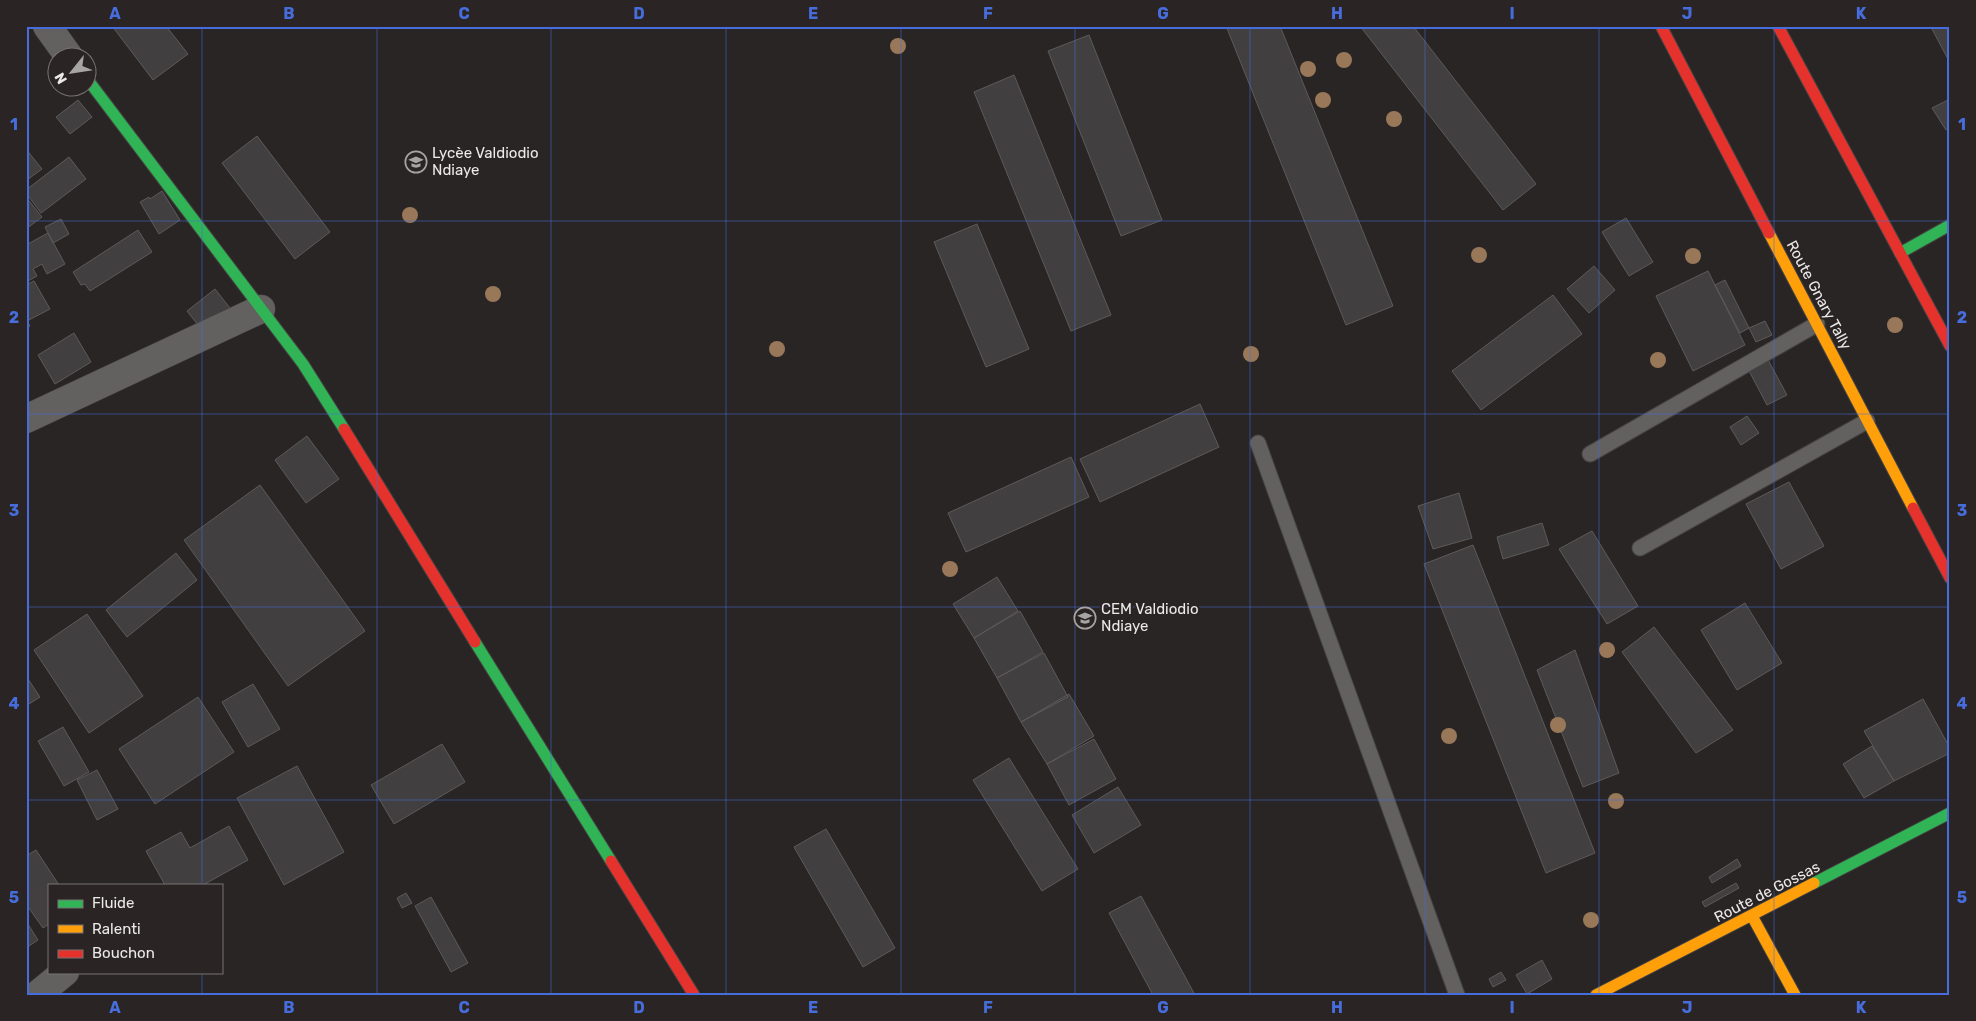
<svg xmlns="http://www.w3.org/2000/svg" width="1976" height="1021" font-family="Rubik,sans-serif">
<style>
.building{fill:#423f40;stroke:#5d5a5b}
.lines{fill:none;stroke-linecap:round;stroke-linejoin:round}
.lane-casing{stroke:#454343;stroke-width:17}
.street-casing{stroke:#454343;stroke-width:29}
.fast-casing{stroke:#454343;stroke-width:13}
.slow-casing{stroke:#454343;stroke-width:13}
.jam-casing{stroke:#454343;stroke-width:13}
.lane{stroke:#636060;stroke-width:15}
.street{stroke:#636060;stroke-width:28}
.fast{stroke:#30b455;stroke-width:11}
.slow{stroke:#ff9f0a;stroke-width:11}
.jam{stroke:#e5322d;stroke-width:11}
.tree{fill:#99785a}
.grid{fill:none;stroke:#466ddb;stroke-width:1;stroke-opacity:0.55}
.labels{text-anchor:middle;stroke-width:4;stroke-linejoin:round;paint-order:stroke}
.poi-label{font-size:15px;fill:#ece9e9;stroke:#2a2424;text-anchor:start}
.street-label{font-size:15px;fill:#ece9e9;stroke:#2a2424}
.neatline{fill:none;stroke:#466ddb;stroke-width:2}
.grid-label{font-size:16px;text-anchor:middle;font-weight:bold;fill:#466ddb}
</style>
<rect width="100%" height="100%" fill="#292525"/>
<path class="building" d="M112,26H166L188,54L153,80Z
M1226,26H1280L1393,306L1346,325Z
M1360,26H1413L1536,184L1503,210Z
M1936,26H1950V63L1932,29Z
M1089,35L1162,220L1121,236L1048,51Z
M1014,75L1111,315L1071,331L974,92Z
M1950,99V128L1946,130L1932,108Z
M78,100L92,117L70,134L56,117Z
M257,136L330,232L295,259L222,163Z
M26,149L42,169L27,180L26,178Z
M69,157L86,179L41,213L26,193V190Z
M162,191L180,220L159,234L140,202L149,197L150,199Z
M26,197L42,217L26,229Z
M1626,218L1653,262L1629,276L1602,232Z
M61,219L69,234L53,243L45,227Z
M977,224L1029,349L986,367L934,242Z
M138,230L152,252L90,291L85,284L81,285L73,272Z
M48,233L65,264L47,274L42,264L33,269L37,276L26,282V245Z
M1594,266L1615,290L1589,313L1567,289Z
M1708,271L1745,345L1693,371L1656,296Z
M1725,280L1749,328L1740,333L1715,285Z
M34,281L50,309L27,321L30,326L26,329V285Z
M215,289L233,312L205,334L187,311Z
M1553,295L1582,334L1481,410L1452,371Z
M1765,321L1772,335L1756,342L1749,328Z
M74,333L91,362L55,384L38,355Z
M1767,358L1787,395L1767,405L1748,369Z
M1200,404L1219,447L1100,502L1080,459Z
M1747,416L1759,433L1741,445L1730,427Z
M307,436L339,479L306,503L275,460Z
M1071,457L1089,497L966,552L948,513Z
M1789,482L1824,546L1781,569L1746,504Z
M260,485L365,631L288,686L184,540Z
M1459,493L1472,538L1433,549L1418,506Z
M1542,523L1549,545L1503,559L1497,537Z
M1592,531L1638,606L1607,624L1559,549Z
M1473,545L1595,853L1546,873L1424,564Z
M176,553L197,580L127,637L106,610Z
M997,577L1018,611L974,638L953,604Z
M1745,603L1782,663L1737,690L1701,630Z
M1020,611L1043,652L997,678L974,638Z
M87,614L143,696L89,733L34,650Z
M1654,627L1733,730L1696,753L1622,652Z
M1575,650L1619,773L1583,787L1537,670Z
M1044,653L1068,697L1021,722L997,678Z
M26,676L40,697L26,706Z
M253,684L280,729L248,747L222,702Z
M1069,694L1094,736L1047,764L1021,722Z
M198,697L234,752L155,804L119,749Z
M1923,699L1950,748V753L1894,781L1864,731Z
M63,727L89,772L64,786L38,741Z
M1094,739L1116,779L1069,805L1047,764Z
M442,744L465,782L394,824L371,785Z
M1872,746L1894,781L1864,798L1843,764Z
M1009,758L1078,869L1042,891L973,780Z
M297,766L344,852L284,885L237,798Z
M97,770L118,809L97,820L77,780Z
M1118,787L1141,825L1094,853L1072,815Z
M229,826L248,860L203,885H165L146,851L181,832L190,848Z
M826,829L895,948L863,967L794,847Z
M36,850L59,885H49V924L43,928L26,904V856Z
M1737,859L1741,866L1712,883L1709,877Z
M1736,883L1739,888L1705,907L1702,902Z
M406,893L412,903L402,908L397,898Z
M1141,896L1195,995H1153L1109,913Z
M431,897L468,963L451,972L415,906Z
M26,921L38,940L26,948Z
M1542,960L1552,979L1527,994L1516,975Z
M1501,972L1506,980L1493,987L1489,979Z"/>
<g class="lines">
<g class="lane-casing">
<path id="lane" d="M1258,443L1457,995
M1590,454L1817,324
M1640,548L1867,421"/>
</g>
<g class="street-casing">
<path id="street" d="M47,26L70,58
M26,419L261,309
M37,995L65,972"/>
</g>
<g class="fast-casing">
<path id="fast" d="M88,80L303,364L344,429
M1900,253L1950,225
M475,642L611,861
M1814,883L1950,813"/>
</g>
<g class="slow-casing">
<path id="slow" d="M1769,233L1913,508
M1752,916L1795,995
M1596,995L1814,883"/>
</g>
<g class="jam-casing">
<path id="jam" d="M1661,26L1769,233
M1778,26L1950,346
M344,429L475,642
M1913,508L1950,578
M611,861L694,995"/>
</g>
<use href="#lane" class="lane"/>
<use href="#street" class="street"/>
<use href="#fast" class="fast"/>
<use href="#slow" class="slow"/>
<use href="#jam" class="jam"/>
</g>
<g class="tree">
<circle cx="898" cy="46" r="8"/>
<circle cx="1344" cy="60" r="8"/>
<circle cx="1308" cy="69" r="8"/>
<circle cx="1323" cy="100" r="8"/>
<circle cx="1394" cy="119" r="8"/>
<circle cx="410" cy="215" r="8"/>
<circle cx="1479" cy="255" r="8"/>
<circle cx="1693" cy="256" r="8"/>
<circle cx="493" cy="294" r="8"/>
<circle cx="1895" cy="325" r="8"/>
<circle cx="777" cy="349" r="8"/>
<circle cx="1251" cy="354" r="8"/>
<circle cx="1658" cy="360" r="8"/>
<circle cx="950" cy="569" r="8"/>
<circle cx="1607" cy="650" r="8"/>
<circle cx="1558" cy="725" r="8"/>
<circle cx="1449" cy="736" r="8"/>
<circle cx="1616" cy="801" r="8"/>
<circle cx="1591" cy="920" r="8"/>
</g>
<path class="grid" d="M202,26V885M377,26V995M551,26V995M726,26V995M901,26V995M1075,26V995M1250,26V995M1425,26V995M1599,26V995M1774,26V995M26,221H1950M26,414H1950M26,607H1950M26,800H1950M202,972V995"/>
<defs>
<g id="school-ring" transform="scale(1.125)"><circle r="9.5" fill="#2a2424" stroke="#a8a4a4" stroke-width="1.5"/><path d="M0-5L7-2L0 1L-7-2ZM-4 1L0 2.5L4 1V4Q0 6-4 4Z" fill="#a8a4a4"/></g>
</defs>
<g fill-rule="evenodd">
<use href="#school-ring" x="416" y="162"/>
<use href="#school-ring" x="1085" y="618"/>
</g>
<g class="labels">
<g class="poi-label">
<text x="432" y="158">Lycèe Valdiodio<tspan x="432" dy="17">Ndiaye</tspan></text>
<text x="1101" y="614">CEM Valdiodio<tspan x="1101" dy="17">Ndiaye</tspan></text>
</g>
<g class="street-label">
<text transform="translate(1819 295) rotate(62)" y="5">Route Gnary Tally</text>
<text transform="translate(1767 892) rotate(-27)" y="5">Route de Gossas</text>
</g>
</g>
<rect width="1976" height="1021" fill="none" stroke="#2a2424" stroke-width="55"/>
<rect x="48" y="884" width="175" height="90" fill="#2a2424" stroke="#787373"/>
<rect x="58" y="900" width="25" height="8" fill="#30b455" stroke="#787373"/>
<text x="92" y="908" font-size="15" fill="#ece9e9">Fluide</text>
<rect x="58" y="925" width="25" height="8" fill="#ff9f0a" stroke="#787373"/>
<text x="92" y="934" font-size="15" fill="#ece9e9">Ralenti</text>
<rect x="58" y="950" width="25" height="8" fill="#e5322d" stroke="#787373"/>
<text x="92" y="958" font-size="15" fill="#ece9e9">Bouchon</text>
<g transform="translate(72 72) rotate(240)"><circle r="24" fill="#2a2424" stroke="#787373"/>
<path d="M0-4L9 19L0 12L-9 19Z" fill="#a8a4a4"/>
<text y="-8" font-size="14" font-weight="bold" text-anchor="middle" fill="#ece9e9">N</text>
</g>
<rect x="28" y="28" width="1920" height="966" class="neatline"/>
<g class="grid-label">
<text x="115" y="19">A</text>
<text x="289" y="19">B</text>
<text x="464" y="19">C</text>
<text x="639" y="19">D</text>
<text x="813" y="19">E</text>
<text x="988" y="19">F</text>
<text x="1163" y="19">G</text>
<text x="1337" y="19">H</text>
<text x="1512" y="19">I</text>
<text x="1687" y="19">J</text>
<text x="1861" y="19">K</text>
<text x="14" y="130">1</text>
<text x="1962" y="130">1</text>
<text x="14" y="323">2</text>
<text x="1962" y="323">2</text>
<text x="14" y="516">3</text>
<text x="1962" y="516">3</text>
<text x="14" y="709">4</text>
<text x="1962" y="709">4</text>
<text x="14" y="903">5</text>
<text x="1962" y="903">5</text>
<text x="115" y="1013">A</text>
<text x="289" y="1013">B</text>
<text x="464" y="1013">C</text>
<text x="639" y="1013">D</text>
<text x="813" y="1013">E</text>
<text x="988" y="1013">F</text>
<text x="1163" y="1013">G</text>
<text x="1337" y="1013">H</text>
<text x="1512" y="1013">I</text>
<text x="1687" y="1013">J</text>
<text x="1861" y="1013">K</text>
</g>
</svg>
